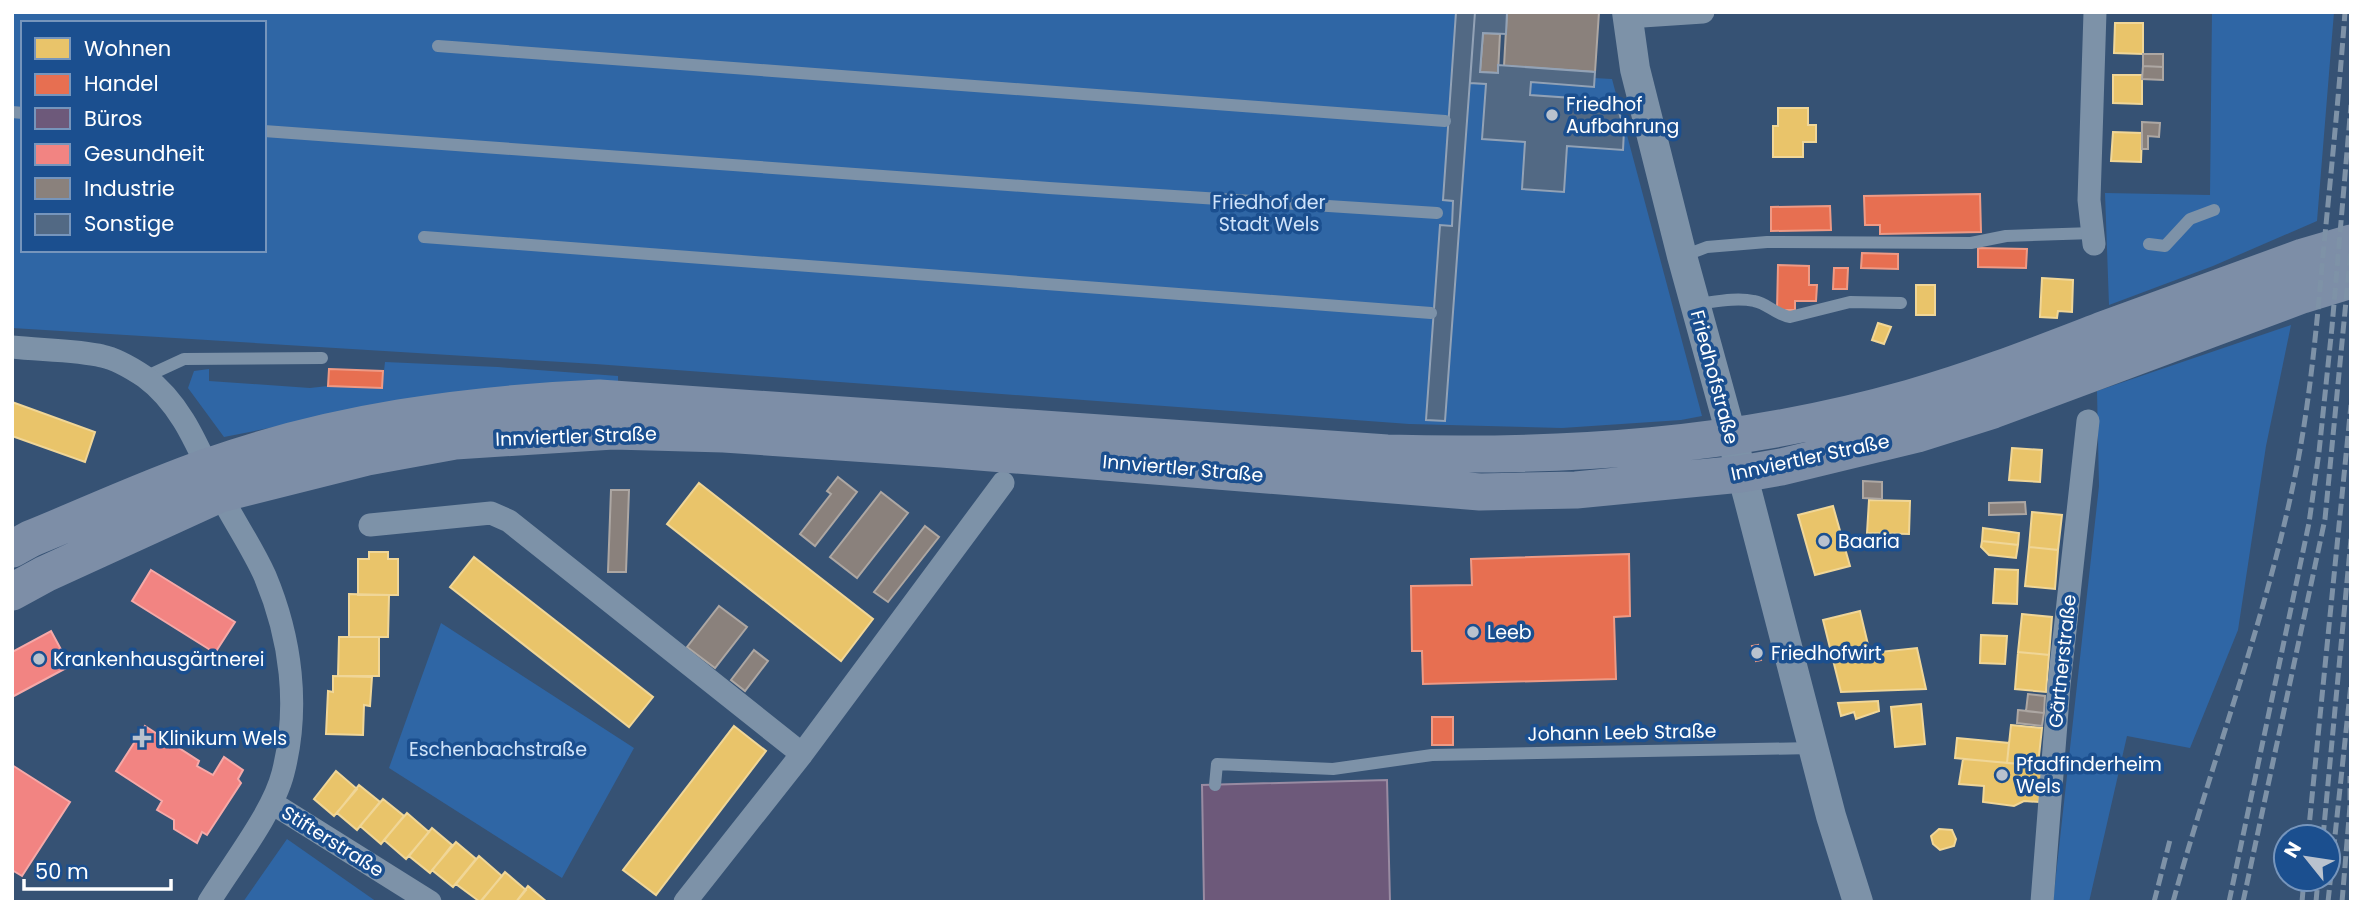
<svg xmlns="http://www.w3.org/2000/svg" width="2363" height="914" font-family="Poppins,sans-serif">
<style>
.green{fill:#2f66a5;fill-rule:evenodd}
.homes{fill:#e9c46a;stroke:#f0d697;stroke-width:2}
.shops{fill:#e76f51;stroke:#ee9a85;stroke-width:2}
.offices{fill:#6d597a;stroke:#998ba2;stroke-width:2}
.health{fill:#f28482;stroke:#f6a9a8;stroke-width:2}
.industry{fill:#8a817c;stroke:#ada7a3;stroke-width:2}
.building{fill:#526984;stroke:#92a2b6;stroke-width:2}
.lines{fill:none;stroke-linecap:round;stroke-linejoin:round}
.service{stroke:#7d92a8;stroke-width:12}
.minor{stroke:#7d92a8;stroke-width:23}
.tertiary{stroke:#7d92a8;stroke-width:30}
.primary{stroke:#7d8ea7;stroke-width:37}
.rail{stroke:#7e92a7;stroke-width:5;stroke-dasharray:12 5;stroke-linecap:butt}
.poi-dot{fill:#b9c2ce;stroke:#1b4f8f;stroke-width:2.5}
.labels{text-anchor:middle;stroke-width:7;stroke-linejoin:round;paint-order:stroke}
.poi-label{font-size:19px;fill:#fff;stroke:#1b4f8f;text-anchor:start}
.park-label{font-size:19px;fill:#cfe3fa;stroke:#1b4f8f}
.street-label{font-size:19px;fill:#fff;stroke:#1b4f8f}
</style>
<rect width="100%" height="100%" fill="#365274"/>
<path class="green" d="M12,12H1484L1480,72L1612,79L1702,416L1681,420L1562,428L1409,424L595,364L12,328ZM23,23H264V250H23Z
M2212,12H2334L2317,221L2213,266L2109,305L2105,193L2210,195Z
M2291,325L2266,446L2238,630L2190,748L2127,736L2089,902H2053L2099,486L2097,391Z
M385,362L498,367L618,376V385L430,396L224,437L188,388L194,371L209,369V381L310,388L328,386L382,388Z
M441,623L634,748L562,878L389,768Z
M287,839L377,902H243Z"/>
<path class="homes" d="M2115,23H2143V54L2114,53Z
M2113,75H2142V104L2113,103Z
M1778,108H1808V125H1816V142H1803V157H1773V126H1778Z
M2113,132L2142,133L2141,162L2111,161Z
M2042,278L2073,280L2072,312L2058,311L2057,318L2040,317Z
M1916,285H1935V315H1916Z
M1878,323L1891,327L1884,344L1872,340Z
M12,402L95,432L85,462L12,436Z
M2012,448L2042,450L2040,482L2009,480Z
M699,483L873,619L841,661L667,524Z
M1869,500L1910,501L1909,534L1867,533Z
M1833,506L1850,566L1815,575L1798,515Z
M2032,512L2062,515L2058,550L2029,547Z
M1983,528L2019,533L2018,545L1982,541Z
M1982,541L2018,545L2016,558L1989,555L1981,547Z
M2029,547L2058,550L2055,589L2025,586Z
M369,552H388V559H398V595H358V559H369Z
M474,557L653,697L629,727L450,587Z
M1995,569L2018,570L2017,604L1993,603Z
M349,594L389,595L388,637H349Z
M1860,611L1870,653L1917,648L1926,689L1841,692L1823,620Z
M2022,614L2052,617L2049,655L2018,652Z
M1981,635L2007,636L2005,664L1980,663Z
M339,637H379V676H338Z
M2018,652L2049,655L2046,692L2015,689Z
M333,676L372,677L370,706L364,705L363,735L326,734L328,691L333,692Z
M1878,701L1879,711L1856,719L1854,712L1841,716L1838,703Z
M1921,704L1925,744L1895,747L1891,707Z
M2011,725L2042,728L2038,765L2007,763Z
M734,726L766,751L656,895L623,870Z
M1957,738L2009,743L2007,763L1955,758Z
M1963,759L2044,766L2039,802L2024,801L2014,806L1983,802L1984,786L1959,784Z
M336,771L357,789L334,816L314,799Z
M359,785L380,802L357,830L337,813Z
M383,799L404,816L381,844L360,826Z
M407,813L429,832L406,859L384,840Z
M432,828L452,845L430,873L409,856Z
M1939,829L1952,830L1956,839L1954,846L1940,850L1933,844L1931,836Z
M456,842L476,859L453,887L432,870Z
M479,856L502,876L480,902L456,884Z
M505,872L526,890L516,902H484L482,900Z
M528,886L547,902H516Z"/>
<path class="shops" d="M1980,194L1981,232L1880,234V225H1865L1864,196Z
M1830,206L1831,230L1771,231V207Z
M1978,248L2027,249L2026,268L1978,267Z
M1862,253L1898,254V269L1861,268Z
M1778,265L1809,266V285H1817L1816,301H1795V310H1777Z
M1834,268H1848L1847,289H1833Z
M329,369L383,371L382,388L328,386Z
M1629,554L1630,616L1614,617L1616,679L1423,684L1422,651H1412L1411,586L1472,585L1471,559Z
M1758,645L1761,660L1756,661L1752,646Z
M1432,717H1453V745H1432Z"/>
<path class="offices" d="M1387,780L1390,902H1204L1202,785Z"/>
<path class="health" d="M151,570L235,622L215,653L132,601Z
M51,631L70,666L12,697V652Z
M145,726L199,761L197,766L213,775L224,757L243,770L238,779L241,783L207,835L202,832L197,843L174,829V820L157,810L162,801L116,771Z
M12,765L70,802L22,876L12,870Z"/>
<path class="industry" d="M1507,12H1599L1595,72L1504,66Z
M1483,33L1500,34L1498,73L1480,72Z
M2143,54H2163V67L2143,66Z
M2143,66L2163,67V80L2142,79Z
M2142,122L2160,123L2159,137L2148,136V149H2142Z
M838,477L857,492L815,546L800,534L831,494L827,491Z
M1863,481L1882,482V499L1863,498Z
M611,490H629L626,572H608Z
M881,492L908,513L857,578L830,557Z
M2025,502L2026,514L1989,515V503Z
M925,526L939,537L888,602L874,592Z
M719,606L747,627L715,668L687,647Z
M754,650L768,661L745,691L731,680Z
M2028,694L2045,696L2044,713L2026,711Z
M2018,710L2044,713L2042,726L2017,723Z"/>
<path class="building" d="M1456,12H1475L1445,421L1426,420L1440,225L1452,226L1453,201L1443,200Z
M1475,12H1507L1506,34L1483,33L1480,72L1498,73V65L1595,72L1594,87L1531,82L1530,95L1616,101L1624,130L1623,150L1567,146L1564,192L1522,189L1525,142L1482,139L1486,84L1470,83Z"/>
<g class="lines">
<path class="service" d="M438,46L1445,121
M12,112L23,113
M264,131L1049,188L1437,213
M424,237L1431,313
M2149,244L2165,246L2190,219L2214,210
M1683,256L1707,247L1767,242L1971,243L2006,236L2093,233
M1696,304C1714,302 1736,297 1754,301C1767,303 1776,315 1790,317L1850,302L1901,303
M145,377L184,359L322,358
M1215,785L1217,764L1333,769L1432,755L1813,748"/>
<path class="minor" d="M1627,17L1703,12
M2094,244L2089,200L2095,12
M12,347C39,350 78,350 102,356C117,359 133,369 145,377C183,405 199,450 219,492C233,520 252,547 265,576C291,638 300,707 283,773C273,813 231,866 209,902
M370,525L491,513L509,521L802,754
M272,803L430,902
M685,902L802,754L1003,483
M2042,902L2059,685L2088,421"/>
<path class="tertiary" d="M1627,12L1635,69L1682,256L1748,496L1831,816L1858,902"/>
<path class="primary" d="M12,549L30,539C89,515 147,488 207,467C333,422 466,404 599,398L1387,453C1566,458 1738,447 1910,398C1977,379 2040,354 2105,329C2171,305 2237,281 2303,257L2351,243
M12,592L45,574L220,494L367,457L455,441L613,431L724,434L942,449L1480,492L1576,490L1741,474L1781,467L1917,434L1993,410L2302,295L2351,280"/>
<path class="rail" d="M2308,837L2351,405
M2323,837L2351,539
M2154,902L2170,840
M2173,902C2211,764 2262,630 2292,490C2309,413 2316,333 2323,255C2331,174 2339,93 2345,12
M2229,902L2309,523L2319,452L2332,327L2351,105
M2243,902L2325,519L2351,249
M2302,902L2304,879
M2316,902L2318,879
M2328,902L2351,684
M2342,902L2350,806V776"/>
</g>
<g class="poi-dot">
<circle cx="1552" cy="115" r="7"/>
<circle cx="1824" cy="541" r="7"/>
<circle cx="1473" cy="632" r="7"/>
<circle cx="1757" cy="653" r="7"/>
<circle cx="39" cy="659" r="7"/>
<path d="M138.5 727.5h7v7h7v7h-7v7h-7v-7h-7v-7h7z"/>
<circle cx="2002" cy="775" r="7"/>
</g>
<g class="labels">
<g class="poi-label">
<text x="1566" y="111">Friedhof<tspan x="1566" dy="22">Aufbahrung</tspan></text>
<text x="1838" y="548">Baaria</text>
<text x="1487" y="639">Leeb</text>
<text x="1771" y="660">Friedhofwirt</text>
<text x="53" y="666">Krankenhausgärtnerei</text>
<text x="158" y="745">Klinikum Wels</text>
<text x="2016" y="771">Pfadfinderheim<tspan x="2016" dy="22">Wels</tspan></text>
</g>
<g class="park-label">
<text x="1269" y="209">Friedhof der<tspan x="1269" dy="22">Stadt Wels</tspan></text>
<text x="498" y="756">Eschenbachstraße</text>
</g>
<g class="street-label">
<text transform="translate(1715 377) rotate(75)" y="7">Friedhofstraße</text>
<text transform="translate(576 436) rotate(-2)" y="7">Innviertler Straße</text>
<text transform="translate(1810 457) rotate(-12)" y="7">Innviertler Straße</text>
<text transform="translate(1183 468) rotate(5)" y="7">Innviertler Straße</text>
<text transform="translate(2062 661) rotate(-84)" y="7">Gärtnerstraße</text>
<text transform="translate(1622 732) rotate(-1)" y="7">Johann Leeb Straße</text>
<text transform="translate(333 841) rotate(32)" y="7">Stifterstraße</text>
</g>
</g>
<rect width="2363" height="914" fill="none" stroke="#ffffff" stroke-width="28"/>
<rect x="21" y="21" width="245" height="231" fill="#1b4f8f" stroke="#7695bc" stroke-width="2"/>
<rect x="35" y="38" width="35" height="21" fill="#e9c46a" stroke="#7695bc" stroke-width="2"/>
<text x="84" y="56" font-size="21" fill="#ffffff">Wohnen</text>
<rect x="35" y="74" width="35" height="21" fill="#e76f51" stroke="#7695bc" stroke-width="2"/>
<text x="84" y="91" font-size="21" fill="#ffffff">Handel</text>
<rect x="35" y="108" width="35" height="21" fill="#6d597a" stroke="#7695bc" stroke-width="2"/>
<text x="84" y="126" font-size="21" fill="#ffffff">Büros</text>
<rect x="35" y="144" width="35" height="21" fill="#f28482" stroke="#7695bc" stroke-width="2"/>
<text x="84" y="161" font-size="21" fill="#ffffff">Gesundheit</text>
<rect x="35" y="178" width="35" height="21" fill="#8a817c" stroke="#7695bc" stroke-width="2"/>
<text x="84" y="196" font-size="21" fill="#ffffff">Industrie</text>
<rect x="35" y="214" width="35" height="21" fill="#526984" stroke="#7695bc" stroke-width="2"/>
<text x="84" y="231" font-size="21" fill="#ffffff">Sonstige</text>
<g transform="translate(2307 858) rotate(300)"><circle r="33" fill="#1b4f8f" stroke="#7695bc" stroke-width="2"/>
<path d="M0-5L12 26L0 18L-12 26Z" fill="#b9c2ce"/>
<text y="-10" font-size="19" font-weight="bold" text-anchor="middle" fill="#ffffff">N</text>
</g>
<path d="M24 879v10h147v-10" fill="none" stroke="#ffffff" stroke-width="3.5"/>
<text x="35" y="879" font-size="21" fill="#ffffff" stroke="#1b4f8f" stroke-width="5" paint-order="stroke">50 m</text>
</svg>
